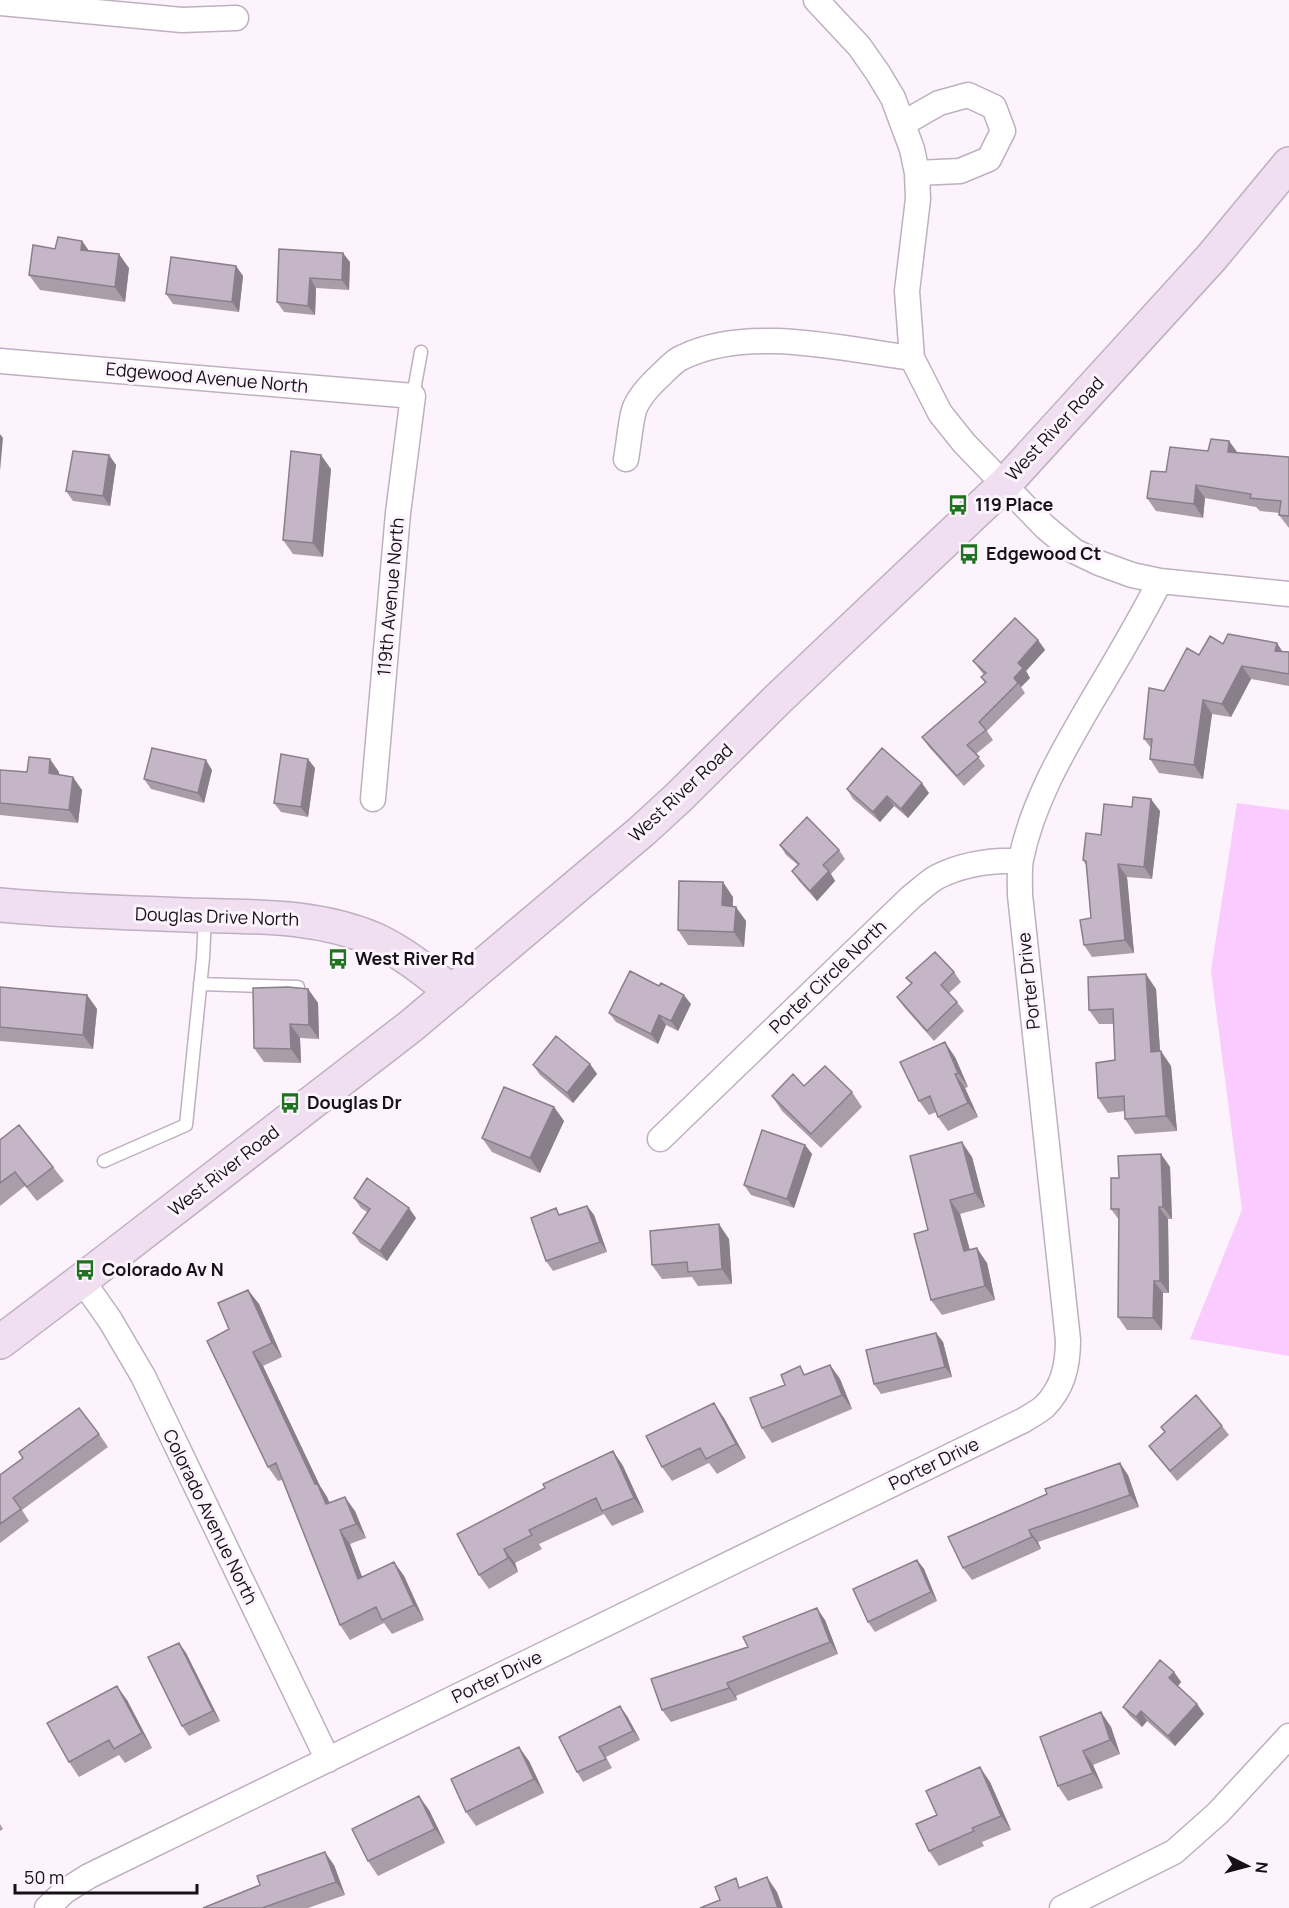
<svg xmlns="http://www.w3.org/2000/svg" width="1289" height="1908" font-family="Manrope,sans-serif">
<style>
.green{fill:#facbfe}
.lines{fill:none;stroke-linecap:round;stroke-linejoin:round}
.service-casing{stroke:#beb0c0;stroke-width:15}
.minor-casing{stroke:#beb0c0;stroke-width:27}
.secondary-casing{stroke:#beb0c0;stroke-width:36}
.service{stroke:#fff;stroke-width:12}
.minor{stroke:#fff;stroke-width:24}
.secondary{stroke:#efdff1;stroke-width:33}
.wall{fill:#a99daa}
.shaded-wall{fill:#897f8b}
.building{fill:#c4b6c6;stroke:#897f8b;stroke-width:1.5}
.labels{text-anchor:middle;stroke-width:6;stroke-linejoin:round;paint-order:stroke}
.street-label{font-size:18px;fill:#161117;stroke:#fcf3fd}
.poi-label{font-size:18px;font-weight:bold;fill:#161117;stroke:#fcf3fd;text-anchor:start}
</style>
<rect width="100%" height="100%" fill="#fcf3fd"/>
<path class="green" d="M1237,803L1289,810V1356L1190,1339L1242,1210L1211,971Z"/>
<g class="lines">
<g class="service-casing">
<path id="service" d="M413,396L421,352
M200,984L298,987
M104,1161L186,1125L203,958L205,917"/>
</g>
<g class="minor-casing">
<path id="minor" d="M816,0L859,46L878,73L893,98L912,149L917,173L918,199L907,291L912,358L940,413L964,443L1045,527L1074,551L1099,563L1132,575L1160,581L1289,594
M0,3L182,20L236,18
M904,123L939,103L968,95L994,107L1003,131L989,159L960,171L917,173
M0,361L413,396L398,513L373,799
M626,459C629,443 630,425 634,410C639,396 652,383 662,374C668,368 675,360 683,357C748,325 843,349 912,358
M660,1139L911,897C919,891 928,882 937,877C963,864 992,860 1020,861
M82,1280L110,1320L143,1376L328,1760
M47,1908L65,1891L89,1876L1024,1420C1030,1416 1038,1412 1044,1407C1063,1388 1068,1366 1068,1340L1020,895C1020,883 1019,870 1021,859C1033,801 1063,751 1092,701C1116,661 1139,622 1160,581
M1062,1908L1174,1852L1218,1813L1289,1736"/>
</g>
<g class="secondary-casing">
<path id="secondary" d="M0,905C62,911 125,913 187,915C252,917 316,914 376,940C404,953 428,973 452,992
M0,1342L82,1280L411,1026L642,831L679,797L778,699L1004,485L1212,257L1289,164"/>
</g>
<use href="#service" class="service"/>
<use href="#minor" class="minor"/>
<use href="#secondary" class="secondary"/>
</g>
<path class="wall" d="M82,241L89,251L129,268L125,302L40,290L29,275L55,249Z
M279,249L350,262L349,290L316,288L315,315L284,312L277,302Z
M236,266L243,276L239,312L173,304L166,294Z
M1229,441L1238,453L1289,457V528L1279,515L1280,513L1260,511L1256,507L1205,498L1203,518L1156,511L1147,498L1166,472Z
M109,455L116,465L110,506L73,501L66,491Z
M331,469L323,557L293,554L283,540Z
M1038,640L1045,650L1026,671L1030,678L1021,687L1025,693L987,731L993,740L976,754L985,766L964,786L929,747L922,737L985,683L981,677L984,675L973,661Z
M1223,644L1289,652V686L1251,679L1231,717L1212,714L1203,779L1159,773L1150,759L1151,748L1144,739L1164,691L1199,655Z
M315,768L308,817L281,812L274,803Z
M0,770L27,772H59V775L82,790L78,823L0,815Z
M212,770L204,803L151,789L144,779Z
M847,789L929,793L908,818L894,806L880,822L853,799Z
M1160,811L1152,879L1127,877L1134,953L1092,957L1084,945L1091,918L1086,865L1083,860L1101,835Z
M780,845L839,850L845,859L831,874L835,881L817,901L799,881L792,871L798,865L786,855Z
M733,897V906L746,921L744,947L688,945L678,930Z
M954,972L961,982L949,993L957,1002L964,1011L934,1041L904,1007L897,997L911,984L906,978Z
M0,987L87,995L97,1009L93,1049L0,1041Z
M308,989L318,1003L319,1039L300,1038L301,1063L264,1062L254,1048Z
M1156,989L1160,1051L1171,1066L1177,1131L1135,1134L1125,1119V1111L1108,1113L1098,1098L1115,1060L1114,1024H1099L1089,1010Z
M691,1004L678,1031L666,1025L658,1044L616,1022L609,1013Z
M955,1057L968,1087L965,1088L978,1117L948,1131L938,1117L936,1112L929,1115L919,1101Z
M590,1064L597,1074L573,1103L540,1075L533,1065Z
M804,1086L852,1092L862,1107L821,1148L782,1111L772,1096Z
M554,1107L564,1121L540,1173L492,1152L482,1138Z
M0,1140L53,1167L64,1181L37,1201L25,1186L0,1206Z
M805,1145L812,1154L794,1208L751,1195L744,1185Z
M1161,1154L1170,1167L1172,1219H1168L1169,1293H1163L1162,1330H1127L1118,1317L1119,1220L1111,1209Z
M972,1157L985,1207L960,1214L970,1250L987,1263L995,1300L942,1315L931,1300L928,1230Z
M354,1198L416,1218L387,1261L360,1243L353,1233L367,1212L361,1208Z
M587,1206L594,1215L607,1252L553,1271L546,1261L560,1214Z
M729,1239L732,1284L698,1286L692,1277L662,1279L652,1265Z
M248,1290L259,1304L282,1357L263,1366L320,1486L327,1497L329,1502L355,1511L366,1538L350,1544L362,1577L394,1562L404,1576L424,1620L392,1634L384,1623L350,1640L340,1625L282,1480L278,1481L268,1467L229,1329Z
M936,1333L943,1342L952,1377L881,1394L874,1384Z
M830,1365L840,1379L852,1409L772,1443L762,1428L785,1385L806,1374Z
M724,1418L746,1458L717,1474L709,1463L672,1481L662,1467Z
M1222,1426L1229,1435L1177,1481L1149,1446L1164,1432Z
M99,1434L108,1447L22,1510L29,1521L0,1543V1475Z
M613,1451L623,1466L644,1512L612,1526L604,1514L539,1544L542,1549L515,1563L518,1572L489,1589L479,1575L545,1488Z
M1128,1475L1139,1507L1038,1542L1041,1549L972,1580L963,1568Z
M917,1560L924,1569L937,1601L875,1632L868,1622Z
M825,1620L838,1654L736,1696L737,1700L671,1722L662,1710L748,1647Z
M179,1643L186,1653L220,1721L189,1736L182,1726Z
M1174,1672L1181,1682L1178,1686L1197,1704L1204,1714L1175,1746L1147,1721L1142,1727L1130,1716L1123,1707Z
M127,1700L152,1748L125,1763L119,1755L79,1777L69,1762Z
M1101,1712L1111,1727L1120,1754L1093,1765L1103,1788L1068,1801L1058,1786Z
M627,1716L640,1740L606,1757L612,1768L583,1782L577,1772Z
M529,1761L544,1793L476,1826L466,1812Z
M990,1782L1011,1830L982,1842L984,1846L939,1866L929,1851L937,1815Z
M429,1810L445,1843L378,1876L368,1861Z
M0,1824L3,1829L0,1831Z
M334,1865L345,1895L308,1908H203L260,1885Z"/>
<path class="shaded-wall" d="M82,241L92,255L81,250Z
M343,253L350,262L349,290L342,280Z
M119,254L129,268L125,302L115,287Z
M236,266L243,276L239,312L232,302Z
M310,278L316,288L315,315L308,306Z
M0,434L3,438L0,471Z
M1229,441L1238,454L1228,452Z
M109,455L116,465L110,506L103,496Z
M321,455L331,469L323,557L313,543Z
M1196,485L1205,498L1203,518L1194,504Z
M1038,640L1045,650L1026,671L1030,678L1021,687L1014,678L1018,663Z
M1277,643L1286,657L1275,651Z
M1242,666L1251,679L1231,717L1222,704Z
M1203,700L1212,714L1203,779L1194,765Z
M50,759L59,772L58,786L49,773Z
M308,759L315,768L308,817L301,807Z
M206,760L212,770L204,803L198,793Z
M73,777L82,790L78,823L69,810Z
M922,783L929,793L908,818L901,809Z
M887,796L894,806L880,822L873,812Z
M1151,799L1160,811L1152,879L1144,867Z
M1118,864L1127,877L1134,953L1125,940Z
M829,871L835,881L817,901L810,891Z
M723,882L733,897L732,920L722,905Z
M736,907L746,921L744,947L734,932Z
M1146,974L1156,989L1161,1066L1151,1052Z
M308,989L318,1003L319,1039L309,1025Z
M87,995L97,1009L93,1049L83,1035Z
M684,995L691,1004L678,1031L671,1021Z
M659,1015L666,1025L658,1044L651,1034Z
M290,1024L300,1038L301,1063L291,1049Z
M945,1042L955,1057L968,1087L958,1073Z
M1161,1051L1171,1066L1177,1131L1166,1116Z
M590,1064L597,1074L573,1103L567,1093Z
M955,1074L965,1088L978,1117L968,1103Z
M554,1107L564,1121L540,1173L530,1158Z
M962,1142L972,1157L985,1207L975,1193Z
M805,1145L812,1154L794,1208L787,1199Z
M1161,1154L1170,1167L1172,1219L1163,1207Z
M950,1200L960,1214L974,1266L964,1251Z
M587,1206L594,1215L607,1252L600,1242Z
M1159,1207L1168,1219L1169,1293L1160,1281Z
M409,1208L416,1218L387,1261L380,1251Z
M719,1224L729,1239L732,1284L722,1269Z
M977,1248L987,1263L995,1300L985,1286Z
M1154,1281L1163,1293L1162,1330L1153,1318Z
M248,1290L259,1304L282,1357L272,1343Z
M936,1333L943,1342L952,1377L945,1367Z
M253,1352L263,1366L320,1486L327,1497L336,1518L326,1504L315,1484Z
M830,1365L840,1379L852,1409L842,1395Z
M714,1403L724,1418L746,1458L736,1444Z
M613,1451L623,1466L644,1512L634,1498Z
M1120,1463L1128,1475L1139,1507L1130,1495Z
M345,1497L355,1511L366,1538L356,1524Z
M340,1530L350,1544L368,1593L358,1579Z
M1029,1530L1038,1542L1041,1549L1032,1537Z
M504,1549L515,1563L518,1572L508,1558Z
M917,1560L924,1569L937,1601L931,1592Z
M394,1562L404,1576L424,1620L414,1605Z
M817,1608L825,1620L838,1654L830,1642Z
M179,1643L186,1653L220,1721L213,1711Z
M1174,1672L1181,1682L1176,1688L1169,1678Z
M727,1683L736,1696L737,1700L729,1688Z
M117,1686L127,1700L152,1748L142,1733Z
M1197,1704L1204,1714L1175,1746L1168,1736Z
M620,1706L627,1716L640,1740L633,1731Z
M1141,1711L1147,1721L1142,1727L1136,1717Z
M1101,1712L1111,1727L1120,1754L1110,1740Z
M519,1747L529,1761L544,1793L534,1779Z
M1083,1751L1093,1765L1103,1788L1093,1773Z
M980,1767L990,1782L1011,1830L1001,1816Z
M419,1796L429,1810L445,1843L435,1829Z
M325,1852L334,1865L345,1895L336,1882Z
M767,1877L777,1892L783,1908H778Z"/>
<path class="building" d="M58,237L82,241L81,250L119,254L115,287L29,275L33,245L55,249Z
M279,249L343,253L342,280L310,278L308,306L277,302Z
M171,257L236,266L232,302L166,294Z
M1211,439L1229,441L1228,452L1289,457V516L1279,515L1281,501L1250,498L1251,494L1196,485L1194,504L1147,498L1151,471L1166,472L1170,447L1208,451Z
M73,451L109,455L103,496L66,491Z
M291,451L321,455L313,543L283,540Z
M1015,618L1038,640L1018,663L1023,668L1014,678L1018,683L979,722L986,730L967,745L979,757L957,776L922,737L986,682L981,677L986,673L973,661Z
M1228,634L1277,643L1275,651L1289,652V674L1242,666L1222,704L1203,700L1194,765L1150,759L1152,739H1144L1149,688L1164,691L1187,648L1199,655L1210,636L1223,644Z
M152,748L206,760L198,793L144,779Z
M882,748L922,783L901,809L887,796L873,812L847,789Z
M281,754L308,759L301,807L274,803Z
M29,757L50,759L49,773L73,777L69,810L0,803V770L27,772Z
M1133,797L1151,799L1144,867L1118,864L1125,940L1084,945L1080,920L1091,918L1086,861L1083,860L1086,833L1101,835L1104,804L1132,807Z
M807,817L839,850L823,865L829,871L810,891L792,871L799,864L780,845Z
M679,881L723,882L722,905L736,907L734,932L678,930Z
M935,952L954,972L941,985L957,1002L927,1031L897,997L912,983L906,978Z
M630,971L659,986L661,983L684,995L671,1021L659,1015L651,1034L609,1013Z
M1146,974L1151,1052L1161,1051L1166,1116L1125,1119L1124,1096L1098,1098L1096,1063L1115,1060L1113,1009L1089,1010L1088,977Z
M0,987L87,995L83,1035L0,1027Z
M288,987L308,989L309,1025L290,1024L291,1049L254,1048L253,988Z
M556,1036L590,1064L567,1093L533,1065Z
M945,1042L958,1073L955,1074L968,1103L938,1117L930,1096L919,1101L900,1062Z
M825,1066L852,1092L811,1134L772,1096L793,1074L804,1086Z
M504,1087L554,1107L530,1158L482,1138Z
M19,1125L53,1167L27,1187L15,1172L0,1183V1140Z
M762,1130L805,1145L787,1199L744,1185Z
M962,1142L975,1193L950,1200L964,1251L977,1248L985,1286L931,1300L914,1234L928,1230L910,1156Z
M1161,1154L1163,1207H1159L1160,1281H1154L1153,1318L1118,1317L1119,1209H1111V1178H1119L1118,1156Z
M367,1178L409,1208L380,1251L353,1233L370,1209L354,1198Z
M587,1206L600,1242L546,1261L531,1218L556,1208L559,1215Z
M719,1224L722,1269L688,1272L687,1262L652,1265L650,1231Z
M248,1290L272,1343L253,1352L315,1484L317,1483L326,1504L345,1497L356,1524L340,1530L358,1579L394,1562L414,1605L382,1620L376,1607L340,1625L276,1463L268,1467L207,1341L229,1329L218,1303Z
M936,1333L945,1367L874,1384L866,1350Z
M830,1365L842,1395L762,1428L750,1398L785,1385L781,1375L800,1366L804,1375Z
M1196,1395L1222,1426L1170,1471L1149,1446L1165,1432L1161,1427Z
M714,1403L736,1444L706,1459L700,1448L662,1467L646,1436Z
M79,1408L99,1434L13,1498L21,1509L0,1524V1475L23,1458L19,1452Z
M613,1451L634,1498L602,1511L596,1498L529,1530L532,1535L504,1549L508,1558L479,1575L457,1534L545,1488L543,1484Z
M1120,1463L1130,1495L1029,1530L1032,1537L963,1568L948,1537L1047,1494L1045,1489Z
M917,1560L931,1592L868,1622L853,1589Z
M817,1608L830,1642L727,1683L729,1688L662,1710L651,1679L748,1647L743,1637Z
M179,1643L213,1711L182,1726L148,1657Z
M1160,1660L1174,1672L1169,1678L1197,1704L1168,1736L1141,1711L1136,1717L1123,1707Z
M117,1686L142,1733L114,1749L109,1740L69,1762L47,1723Z
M620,1706L633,1731L599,1747L606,1759L577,1772L559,1737Z
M1101,1712L1110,1740L1083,1751L1093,1773L1058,1786L1040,1737Z
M519,1747L534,1779L466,1812L451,1779Z
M980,1767L1001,1816L972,1828L974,1831L929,1851L916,1824L937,1815L926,1791Z
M419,1796L435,1829L368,1861L352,1829Z
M325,1852L336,1882L262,1908H203L260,1885L257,1876Z
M767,1877L778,1908H700L720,1900L715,1887L736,1878L739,1888Z"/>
<defs>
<g id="bus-bare" transform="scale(1.62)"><path d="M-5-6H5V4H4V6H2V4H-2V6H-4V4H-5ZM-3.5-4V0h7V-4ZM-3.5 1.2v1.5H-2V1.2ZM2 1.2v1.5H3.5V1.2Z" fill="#1d731e" stroke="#fcf3fd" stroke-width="2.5" paint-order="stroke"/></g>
</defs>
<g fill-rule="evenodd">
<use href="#bus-bare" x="958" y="505"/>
<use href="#bus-bare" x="969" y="554"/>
<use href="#bus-bare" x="338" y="959"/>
<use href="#bus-bare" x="290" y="1103"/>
<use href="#bus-bare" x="85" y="1270"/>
</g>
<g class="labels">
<g class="street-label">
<text transform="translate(207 378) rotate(5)" y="6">Edgewood Avenue North</text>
<text transform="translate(1055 429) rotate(-47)" y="6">West River Road</text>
<text transform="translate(391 597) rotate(-85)" y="6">119th Avenue North</text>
<text transform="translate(681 793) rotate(-43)" y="6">West River Road</text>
<text transform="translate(217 917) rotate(2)" y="6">Douglas Drive North</text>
<text transform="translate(828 977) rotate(-44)" y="6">Porter Circle North</text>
<text transform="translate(1029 981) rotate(-96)" y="6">Porter Drive</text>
<text transform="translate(224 1171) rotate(-38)" y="6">West River Road</text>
<text transform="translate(934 1464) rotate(-26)" y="6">Porter Drive</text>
<text transform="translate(210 1517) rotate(64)" y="6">Colorado Avenue North</text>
<text transform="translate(497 1677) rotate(-26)" y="6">Porter Drive</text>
</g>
<g class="poi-label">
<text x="975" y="511">119 Place</text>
<text x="986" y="560">Edgewood Ct</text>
<text x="355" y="965">West River Rd</text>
<text x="307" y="1109">Douglas Dr</text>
<text x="102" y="1276">Colorado Av N</text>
</g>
</g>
<g transform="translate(1247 1866) rotate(96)" stroke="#fcf3fd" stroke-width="4.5" paint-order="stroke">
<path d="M0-4.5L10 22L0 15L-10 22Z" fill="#161117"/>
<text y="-9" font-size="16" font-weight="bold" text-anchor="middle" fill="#161117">N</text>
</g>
<path d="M15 1884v9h182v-9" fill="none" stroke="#161117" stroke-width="3"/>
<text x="24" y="1884" font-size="18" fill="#161117" stroke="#fcf3fd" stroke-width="4.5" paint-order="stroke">50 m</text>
</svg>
